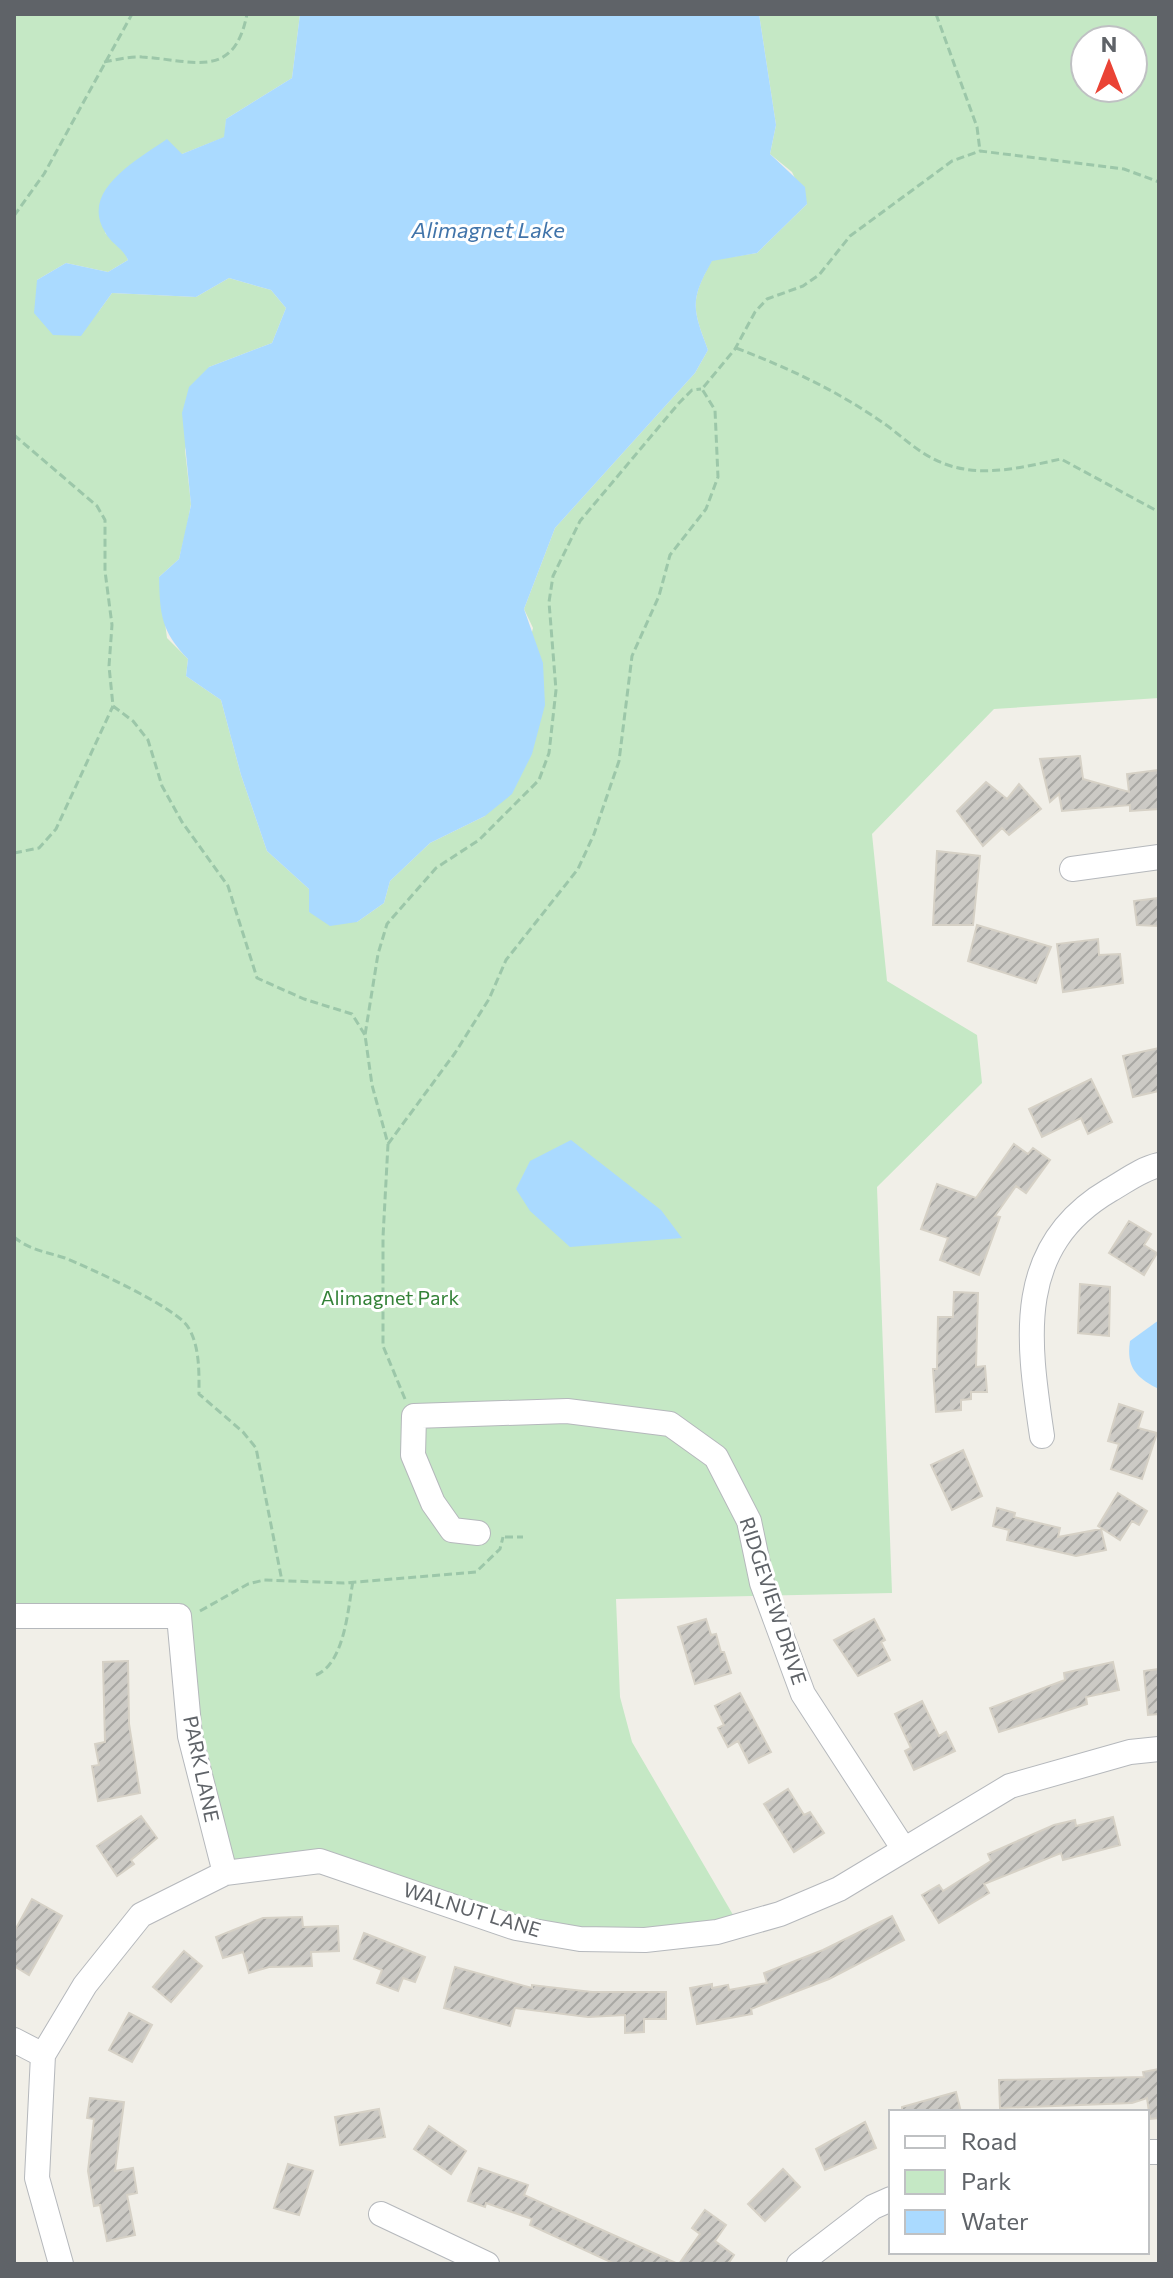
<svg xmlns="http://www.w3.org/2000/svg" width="1173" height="2278" font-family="Commissioner,sans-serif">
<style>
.park{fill:#c5e8c5;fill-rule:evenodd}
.water{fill:#aadaff}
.building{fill:url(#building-hatch);stroke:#d6d1c6;stroke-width:2}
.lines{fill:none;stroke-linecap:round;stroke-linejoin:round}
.minor-casing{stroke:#b5b8bc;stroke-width:26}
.path{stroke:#9cc7a9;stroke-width:3;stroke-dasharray:8 4;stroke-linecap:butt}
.minor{stroke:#fff;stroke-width:24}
.labels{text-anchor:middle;stroke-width:6;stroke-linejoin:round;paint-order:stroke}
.park-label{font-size:20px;fill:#348238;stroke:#fff}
.street-label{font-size:20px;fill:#5f6368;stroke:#fff}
.water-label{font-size:22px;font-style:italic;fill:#4174aa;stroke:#fff}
</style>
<defs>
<pattern id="building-hatch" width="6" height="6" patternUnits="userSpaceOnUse" patternTransform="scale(2)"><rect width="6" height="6" fill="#cccac5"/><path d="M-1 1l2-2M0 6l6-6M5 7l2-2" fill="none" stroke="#a9a8a4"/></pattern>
</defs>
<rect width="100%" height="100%" fill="#f1efe8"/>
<path class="park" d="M14,14H300L292,78L226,119L225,137L182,154L105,233L123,248L128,260L108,272L66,263L37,280L99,311L112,293L196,297L229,278L271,290L286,308L272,343L209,367L185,450L191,504L186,531L179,559L159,577L167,638L188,659L186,676L221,700L241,775L267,851L309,889V912L357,922L384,903L390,881L430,843L485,816L533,628L524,609L555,528L695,373L708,350C692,308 690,300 712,260L757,253L807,204L792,172L770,154L776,125L759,14H1159V698L994,709L872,834L887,981L977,1035L982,1083L877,1187L892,1593L616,1599L620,1697L632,1742L739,1925L580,1939L320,1861L225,1873L178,1616H14ZM1085,40H1133V88H1085Z"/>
<path class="water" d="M300,14H759L776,125L770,154L805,187L807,204L757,253L712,261C690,300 692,308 708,350L695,373L555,528L524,609L543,663L545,705L532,754L512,794L485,816L430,843L390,881L384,903L357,922L330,926L309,912V889L267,851L241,775L221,700L186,676L188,659C161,631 160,615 159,577L179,559L191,505L182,413L189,387L209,367L272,343L286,308L271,290L229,278L196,297L112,293L81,336L53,335L34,313L37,280L66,263L108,272L128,260C122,247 111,244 105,232C79,190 139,159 167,139L182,154L224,137L226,119L292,78Z
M571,1140L661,1210L682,1238L570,1247L530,1211L516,1189L530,1161Z
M1159,1320V1389C1136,1378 1126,1367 1130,1341Z"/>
<path class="building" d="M1080,756L1083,779L1129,792L1127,774L1159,770V809L1130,811V805L1062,811L1059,794L1050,802L1040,759Z
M986,782L1007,799L1019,784L1041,809L1009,835L1002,828L983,846L957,811Z
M937,851L980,856L973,925H933Z
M1159,898V926L1137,925L1134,901Z
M977,925L1051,947L1036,983L968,961Z
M1098,939L1099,955L1120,954L1123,983L1063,992L1057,944Z
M1159,1048V1091L1133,1097L1123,1056Z
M1091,1079L1112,1122L1088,1134L1081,1118L1042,1137L1029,1109Z
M1014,1144L1028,1154L1033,1148L1050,1160L1026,1193L1016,1186L995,1216L1000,1217L979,1275L940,1260L948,1238L921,1229L937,1184L976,1198Z
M1129,1221L1151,1234L1144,1245L1157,1253L1144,1275L1109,1253Z
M1080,1284L1110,1287L1109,1336L1078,1333Z
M954,1292L978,1293L976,1367L985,1366L987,1392H971V1399L961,1400V1410L936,1412L933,1369H937L938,1317H953Z
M1119,1404L1143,1412L1138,1428L1157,1433L1142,1479L1111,1469L1119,1444L1108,1441Z
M963,1450L982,1496L952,1510L931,1465Z
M1118,1493L1147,1511L1139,1525L1132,1521L1120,1540L1098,1526Z
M997,1508L1015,1513L1014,1517L1060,1528L1058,1537L1101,1529L1106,1550L1076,1556L1007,1540L1009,1530L993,1526Z
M706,1619L711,1635L716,1634L721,1652H724L731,1673L695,1684L678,1627Z
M874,1619L885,1640L881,1642L890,1660L858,1676L834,1640Z
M128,1661L129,1724L140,1793L98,1801L92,1766L99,1765L95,1744L105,1742L103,1662Z
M1113,1662L1119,1690L1086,1697L1087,1704L999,1732L990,1708L1065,1680L1064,1673Z
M1159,1669V1714L1148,1715L1144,1671Z
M740,1693L771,1752L749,1763L738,1741L728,1747L718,1728L724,1725L715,1706Z
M922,1701L939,1736L946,1732L955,1751L914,1770L905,1751L911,1748L895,1714Z
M788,1789L804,1815L810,1812L824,1833L794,1852L764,1804Z
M141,1816L157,1838L131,1860L134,1864L117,1876L97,1846Z
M1113,1817L1120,1845L1063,1860L1061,1853L984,1884L989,1893L939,1923L922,1895L939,1885L943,1891L991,1861L988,1854L1054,1825L1075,1820L1076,1826Z
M32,1899L62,1916L29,1975L14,1966V1932Z
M892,1916L904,1940L829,1979L751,2009L752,2014L697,2024L690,1988L712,1984V1988L728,1985L729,1990L767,1983L764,1973L823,1950Z
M302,1917L303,1927L338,1926L339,1951L311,1952L312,1966L269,1967L249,1973L243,1952L223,1958L216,1937L263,1918Z
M364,1933L425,1957L415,1982L403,1978L398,1991L377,1983L382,1970L354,1959Z
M184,1951L202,1966L171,2002L153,1987Z
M455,1967L532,1988V1985L592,1992H666V2019H644V2032L625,2033V2015L588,2017L515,2008L510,2026L444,2008Z
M129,2013L152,2025L132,2062L109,2050Z
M1159,2069V2118L1150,2119L1147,2098L1132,2103L1000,2108L999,2080L1144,2077L1143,2072Z
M956,2092L961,2112H902V2107Z
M90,2098L124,2102L115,2171L133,2168L137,2193L127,2195L135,2235L107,2241L100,2205L94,2206L88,2171L94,2119L87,2118Z
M379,2109L385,2137L340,2145L335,2117Z
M865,2122L876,2148L825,2170L816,2149Z
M429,2126L466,2151L451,2174L414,2149Z
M288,2164L313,2171L299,2215L274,2208Z
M479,2168L528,2185L524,2195L678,2264H615L530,2225L532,2219L486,2203L485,2207L468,2201Z
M783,2169L800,2187L765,2221L748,2204Z
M705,2210L726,2225L715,2241L734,2255L728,2264H679L700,2234L692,2228Z"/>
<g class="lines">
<g class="minor-casing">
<path id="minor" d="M1072,869L1159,857
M1042,1436C1028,1341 1013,1247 1110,1190C1126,1181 1141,1169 1159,1165
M478,1533L452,1530L433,1503L413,1455L414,1416L567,1411L670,1424L716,1457L749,1521L762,1583L803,1694L903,1848
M14,1616H179L190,1736L225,1873
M14,2040L43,2055
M1147,2152H1159
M381,2214L487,2264
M61,2264L37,2178L43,2055L85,1985L141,1915L225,1873L320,1861L516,1928L580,1939L645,1940L717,1932L780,1914L839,1889L1010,1786L1130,1752L1159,1749
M799,2264L873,2207L891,2199"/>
</g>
<path class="path" d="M936,14L977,127L980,151
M104,62C116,60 130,56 142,57C193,60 234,81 247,14
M14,216L44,174L132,14
M736,348C791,369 840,392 889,427C907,441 923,456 945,464C982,478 1024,467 1061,459L1159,512
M14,435L97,506L105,520V571L112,625L109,666L113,706L133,721L148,740L162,786L182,822L228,886L257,978L304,999L352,1014L365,1035
M14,853L39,848L56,829L113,706
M388,1144L455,1053L489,999L506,960L578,869L594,834L619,761L632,656L659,596L670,555L706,509L718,477L715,410L702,389L735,349L755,312L767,299L803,286L819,275L850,236L952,161L980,151L1124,169L1159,182
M14,1237C29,1250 47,1252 65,1258C88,1267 177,1308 188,1327C200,1346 199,1373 199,1394L243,1432L256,1448L282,1581
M405,1399L383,1346V1237L388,1144L372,1085L365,1035L378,954L387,924L436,868L479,840L539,780L549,753L556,690L549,602L553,576L580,521L679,403L692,390L701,389
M505,1537H523
M200,1611L248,1584L264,1580L344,1583L476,1572L500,1549L503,1537
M316,1675C345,1663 348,1608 353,1581"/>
<use href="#minor" class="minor"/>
</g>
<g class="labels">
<g class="park-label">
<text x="390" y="1305">Alimagnet Park</text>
</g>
<g class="street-label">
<text transform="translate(773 1601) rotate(72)" y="7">RIDGEVIEW DRIVE</text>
<text transform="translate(201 1769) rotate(78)" y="7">PARK LANE</text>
<text transform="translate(472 1910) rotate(17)" y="7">WALNUT LANE</text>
</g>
<g class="water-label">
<text x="488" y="238">Alimagnet Lake</text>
</g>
</g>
<rect width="1173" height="2278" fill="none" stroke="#5f6368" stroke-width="32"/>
<rect x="889" y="2110" width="260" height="144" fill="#ffffff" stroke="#bfc1c3" stroke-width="2"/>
<rect x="905" y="2136" width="40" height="12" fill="#ffffff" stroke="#bfc1c3" stroke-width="2"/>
<text x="961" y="2150" font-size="24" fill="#5f6368">Road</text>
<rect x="905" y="2170" width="40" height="24" fill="#c5e8c5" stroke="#bfc1c3" stroke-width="2"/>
<text x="961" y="2190" font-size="24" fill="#5f6368">Park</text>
<rect x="905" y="2210" width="40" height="24" fill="#aadaff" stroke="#bfc1c3" stroke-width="2"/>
<text x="961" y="2230" font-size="24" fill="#5f6368">Water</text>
<g transform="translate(1109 64)"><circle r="38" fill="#ffffff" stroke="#bfc1c3" stroke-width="2"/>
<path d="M0-6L14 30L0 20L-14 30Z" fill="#ea4335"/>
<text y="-12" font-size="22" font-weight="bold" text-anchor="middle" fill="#5f6368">N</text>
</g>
</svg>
